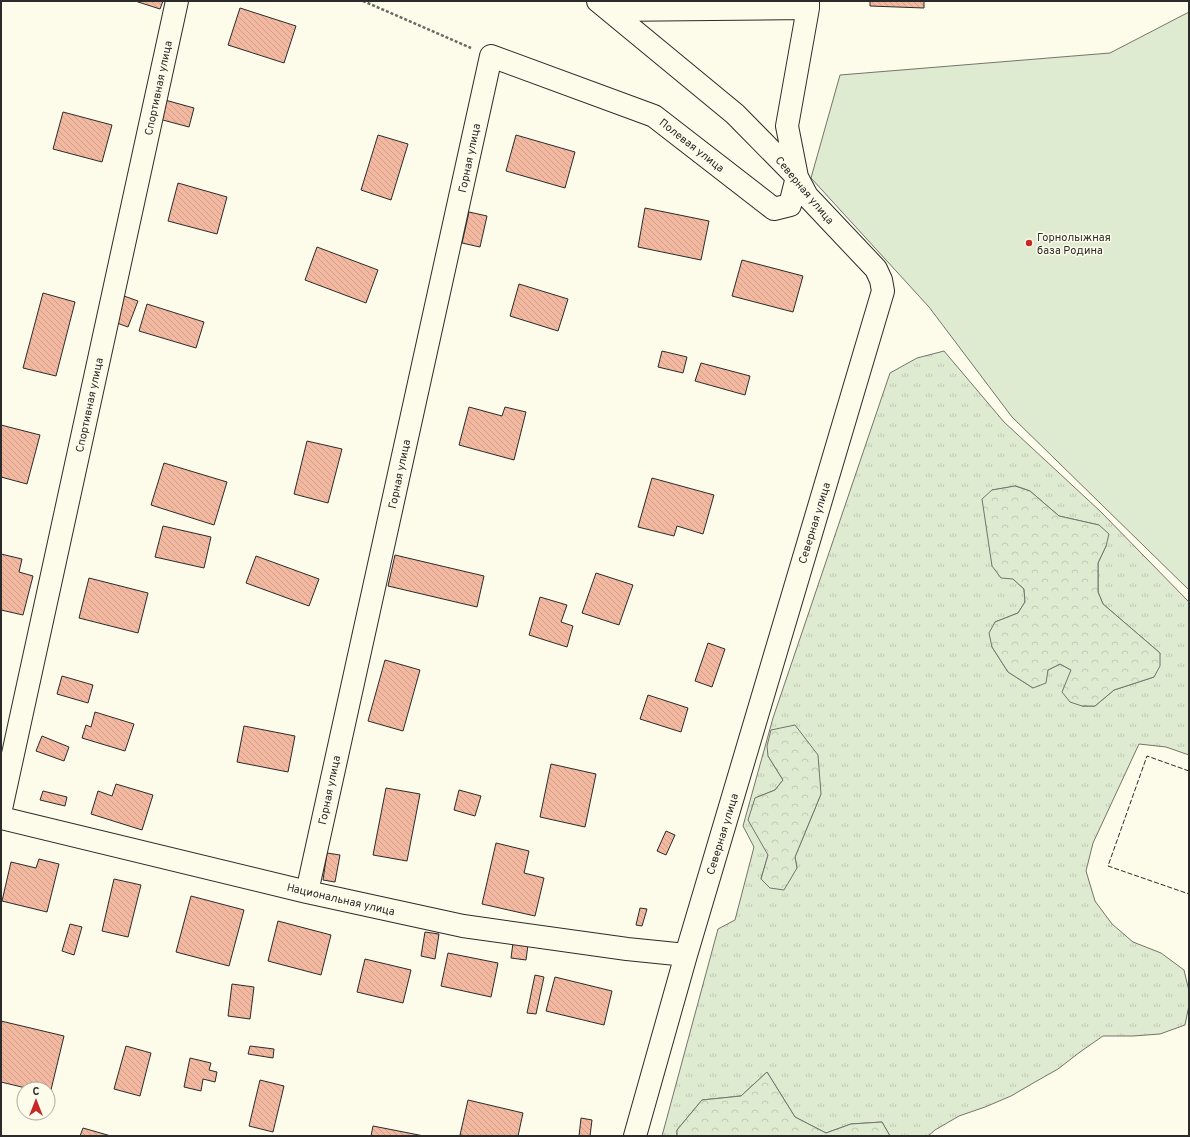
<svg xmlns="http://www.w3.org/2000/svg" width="1190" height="1137" font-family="Overpass,sans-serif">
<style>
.grass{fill:url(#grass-tufts);stroke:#74746e;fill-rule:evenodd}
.forest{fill:url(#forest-crowns);stroke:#74746e}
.park{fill:#deebd1;stroke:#74746e}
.building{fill:url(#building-back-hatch);stroke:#2b2b2b}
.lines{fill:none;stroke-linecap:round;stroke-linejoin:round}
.minor-casing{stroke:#2b2b2b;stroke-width:24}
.path{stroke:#6a6964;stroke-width:2.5;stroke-dasharray:3 2;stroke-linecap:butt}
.minor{stroke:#fdfbea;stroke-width:22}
.fence{stroke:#2b2b2b;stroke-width:1;stroke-dasharray:5 2;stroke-linecap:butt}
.poi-dot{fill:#c62828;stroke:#fdfbea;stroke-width:1.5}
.labels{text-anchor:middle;stroke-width:3;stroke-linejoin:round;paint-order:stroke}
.street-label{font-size:11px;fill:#2b2b2b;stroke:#fdfbea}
.poi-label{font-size:11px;fill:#2b2b2b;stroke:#fdfbea;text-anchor:start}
</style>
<defs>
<pattern id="grass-tufts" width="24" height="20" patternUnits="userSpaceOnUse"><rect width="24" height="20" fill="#deebd1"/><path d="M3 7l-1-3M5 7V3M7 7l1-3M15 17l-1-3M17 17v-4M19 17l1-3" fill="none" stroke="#bfcab4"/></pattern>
<pattern id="forest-crowns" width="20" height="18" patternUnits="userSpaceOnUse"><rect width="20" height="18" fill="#deebd1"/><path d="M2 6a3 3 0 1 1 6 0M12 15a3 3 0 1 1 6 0" fill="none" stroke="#bfcab4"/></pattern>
<pattern id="building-back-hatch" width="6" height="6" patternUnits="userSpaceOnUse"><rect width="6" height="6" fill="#f2b8a0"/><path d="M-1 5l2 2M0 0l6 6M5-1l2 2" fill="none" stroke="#d09e8a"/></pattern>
</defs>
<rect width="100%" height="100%" fill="#fdfbea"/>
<path class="grass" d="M944,351L1004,422L1100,511L1189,602V755L1166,747L1139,744L1093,843L1086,871L1095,901L1112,924L1133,942L1161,953L1184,970L1189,991V1005L1185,1025L1160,1034L1133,1036H1103L1080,1052L1058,1069L1035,1082L1011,1096L985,1107L959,1116L935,1130L928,1136H890L882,1122L851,1124L826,1133L795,1117L767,1072L741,1096L702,1100L677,1130V1136H662L718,929L735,920L754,847L743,826L773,718L890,373L917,358ZM1016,486L1030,491L1059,516L1099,525L1106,546L1098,563V592L1103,604L1160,653L1154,677L1114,690L1095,706H1082L1071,670L1060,664L1048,670L1033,688L1008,672L992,647L995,622L1018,613L1025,602L1024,589L1013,579L992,490ZM768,756L821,794L795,857L797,868L761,879L768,855L755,798L775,790L783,780Z"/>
<path class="forest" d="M1015,486L1030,491L1059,516L1099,525L1109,534L1106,546L1098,563V592L1103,604L1160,653V666L1154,677L1114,690L1095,706H1082L1070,702L1062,692L1071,670L1060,664L1048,670L1046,683L1033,688L1008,672L992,647L989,633L995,622L1018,613L1025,602L1024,589L1013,579L1001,578L992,566L982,499L992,490Z
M795,725L818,755L821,794L795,857L797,868L784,890L770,888L761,879L768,855L748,820L755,798L775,790L783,780L768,756L767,746L771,730Z
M767,1072L795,1117L826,1133L851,1124L882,1122L890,1136H677V1130L702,1100L741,1096Z"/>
<path class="park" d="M1189,12V590L1012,417L929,307L811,178L840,75L1110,53Z"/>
<path class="building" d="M135,1H163L160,9Z
M870,1H924V8L870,6Z
M240,8L296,26L284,63L228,45Z
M165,100L194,108L189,127L159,119Z
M63,112L112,125L102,162L53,149Z
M378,135L408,144L391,200L361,190Z
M516,135L575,152L565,188L506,171Z
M178,183L227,197L217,234L168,221Z
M645,208L709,221L701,260L638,247Z
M469,212L487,216L480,247L462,243Z
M317,247L378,270L366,303L305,280Z
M742,260L803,276L793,312L732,296Z
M519,284L568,299L558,331L510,316Z
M43,293L75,302L56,376L23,368Z
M124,296L138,301L128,327L114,322Z
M147,304L204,322L196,348L139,331Z
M662,351L687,357L683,373L658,367Z
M701,363L750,376L745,395L695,381Z
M469,407L502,416L505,407L526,412L514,460L459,445Z
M1,425L40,435L27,484L1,477Z
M307,441L342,449L328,503L294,494Z
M164,463L227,482L214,525L151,505Z
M652,478L714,495L703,534L677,526L674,536L638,527Z
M163,526L211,537L204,568L155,557Z
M1,554L22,559L19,572L33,576L23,615L1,610Z
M395,555L484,576L477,607L388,586Z
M256,556L319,579L309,606L246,583Z
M596,573L633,585L619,625L582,613Z
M89,578L148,593L138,633L79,618Z
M540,597L567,605L561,622L573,626L567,647L529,635Z
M708,643L725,649L712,687L695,681Z
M385,660L420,670L403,731L368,721Z
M62,676L93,685L88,703L57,694Z
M648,695L688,708L681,732L640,719Z
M95,712L134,724L125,751L82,738L86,725L91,727Z
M244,726L295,736L288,772L237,762Z
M42,736L69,747L64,761L36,751Z
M551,764L596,774L585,827L540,817Z
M116,784L153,795L142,830L91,814L98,791L112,796Z
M386,788L420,794L407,861L373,855Z
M459,790L481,796L475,816L454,810Z
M43,791L67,797L65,806L40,800Z
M666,831L675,835L666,855L657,851Z
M496,843L529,851L524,873L544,878L535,916L482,904Z
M327,853L340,855L335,882L323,880Z
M39,859L59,864L47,912L2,901L11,862L36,868Z
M114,879L141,885L128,937L102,931Z
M191,896L244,910L229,966L176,952Z
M640,908L647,909L642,926L636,925Z
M278,921L331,935L321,975L268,961Z
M70,924L82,927L74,955L62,951Z
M425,932L439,934L435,959L421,956Z
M513,943L528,945L526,960L511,958Z
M448,953L498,963L491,997L441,986Z
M365,959L411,970L403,1003L357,992Z
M535,975L544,977L536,1014L527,1013Z
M555,977L612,991L604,1025L546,1011Z
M232,984L254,987L250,1019L228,1016Z
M1,1021L64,1036L50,1094L48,1093V1089H30L1,1082Z
M126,1046L151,1053L140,1096L114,1089Z
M250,1046L274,1049L273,1058L248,1054Z
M190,1058L211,1063L209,1070L217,1072L215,1082L203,1079L201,1091L184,1087Z
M260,1080L284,1086L273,1132L249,1126Z
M468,1100L523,1113L518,1136H466L460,1135Z
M581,1118L592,1120L590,1136H579Z
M373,1126L424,1136H371Z
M83,1128L111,1136H80Z"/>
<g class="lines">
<g class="minor-casing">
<path id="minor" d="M598,1L735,114L797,177L807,196L876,269L881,280L883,291L686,955L635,1136
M609,10L808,8V1
M1,809L177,1
M1,818L307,892L463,926L627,949L686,955
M307,892L491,56L654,116L774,209L790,205L797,177L787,126L808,8"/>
</g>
<path class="path" d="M363,1L471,48"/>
<use href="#minor" class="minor"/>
<path class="fence" d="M1189,771L1147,756L1108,866L1189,894"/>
</g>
<circle class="poi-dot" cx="1029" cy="243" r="4"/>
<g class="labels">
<g class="street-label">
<text transform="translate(158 88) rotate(-78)" y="4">Спортивная улица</text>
<text transform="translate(692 145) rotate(38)" y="4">Полевая улица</text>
<text transform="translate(469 158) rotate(-78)" y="4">Горная улица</text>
<text transform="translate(805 190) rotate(50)" y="4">Северная улица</text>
<text transform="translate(89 405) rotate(-78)" y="4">Спортивная улица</text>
<text transform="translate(399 474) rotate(-78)" y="4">Горная улица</text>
<text transform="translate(814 523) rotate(-73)" y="4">Северная улица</text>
<text transform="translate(329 790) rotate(-78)" y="4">Горная улица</text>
<text transform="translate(722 834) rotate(-73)" y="4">Северная улица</text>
<text transform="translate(341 899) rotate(13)" y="4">Национальная улица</text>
</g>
<g class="poi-label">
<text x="1037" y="241">Горнолыжная<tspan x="1037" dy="13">база Родина</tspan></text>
</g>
</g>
<rect width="1190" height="1137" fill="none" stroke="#2b2b2b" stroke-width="4"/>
<g transform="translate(36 1101)"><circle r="19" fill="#fdfbea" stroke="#a9a89e"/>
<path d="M0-3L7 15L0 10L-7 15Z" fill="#c62828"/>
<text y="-6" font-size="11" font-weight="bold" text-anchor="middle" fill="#2b2b2b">С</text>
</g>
</svg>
